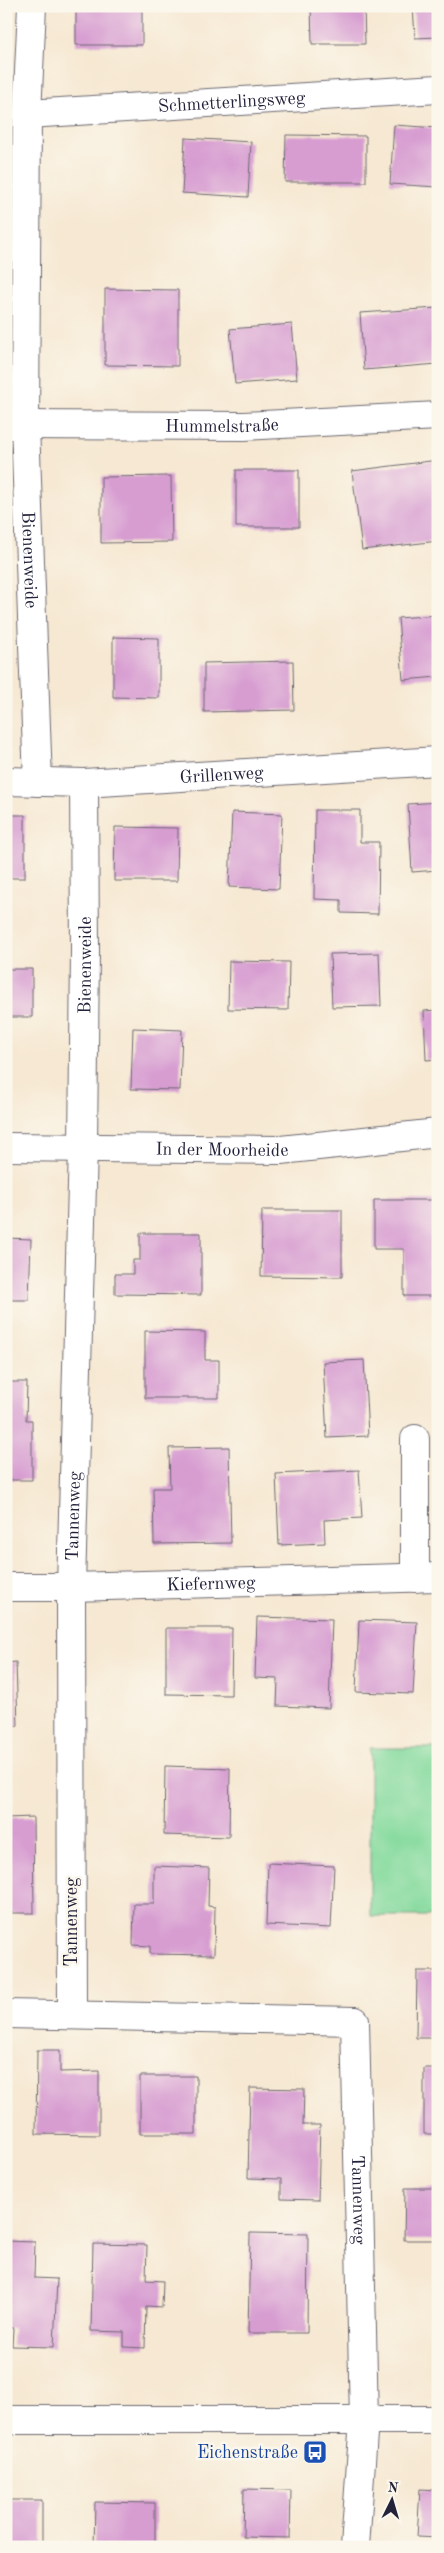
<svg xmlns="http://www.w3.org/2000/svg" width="444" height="2553" font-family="'Old Standard TT',serif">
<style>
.green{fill:#85da9e;stroke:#547e6c}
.building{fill:#d79dd1}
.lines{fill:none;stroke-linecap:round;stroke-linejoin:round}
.minor-casing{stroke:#6c6770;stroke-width:30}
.minor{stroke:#fff;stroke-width:28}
.labels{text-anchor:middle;stroke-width:5;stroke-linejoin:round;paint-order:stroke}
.street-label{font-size:18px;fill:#22223b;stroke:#fbf7ec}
.transit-label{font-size:18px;fill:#164399;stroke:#fbf7ec;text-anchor:end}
</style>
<rect width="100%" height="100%" fill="#fbf7ec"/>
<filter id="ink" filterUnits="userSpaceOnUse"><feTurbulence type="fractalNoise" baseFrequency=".02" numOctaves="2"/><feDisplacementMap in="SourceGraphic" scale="10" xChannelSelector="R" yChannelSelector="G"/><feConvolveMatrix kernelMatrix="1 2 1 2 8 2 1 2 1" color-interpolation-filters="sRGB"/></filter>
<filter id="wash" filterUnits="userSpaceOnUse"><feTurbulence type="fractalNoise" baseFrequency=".0096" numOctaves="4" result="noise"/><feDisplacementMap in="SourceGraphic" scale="20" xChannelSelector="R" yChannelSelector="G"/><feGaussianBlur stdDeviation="1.12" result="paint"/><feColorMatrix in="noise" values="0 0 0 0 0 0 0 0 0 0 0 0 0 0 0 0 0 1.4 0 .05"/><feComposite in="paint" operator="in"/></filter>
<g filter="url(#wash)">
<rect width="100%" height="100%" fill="#f6e8d2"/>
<path class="green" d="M370,1748H438V1916H370Z"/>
<g id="blocks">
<path class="building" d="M76,6H142V45H76Z
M311,6H364L365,44H312Z
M413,6H438V37L415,38Z
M394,125L438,128V187L390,184Z
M286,135L366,136V182H285Z
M185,138L251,142L248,197L182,193Z
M105,289L178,290V366L105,365Z
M437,308L438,364L364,370L360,313Z
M292,324L297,379L235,384L230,329Z
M438,460V541L362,550L352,471Z
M236,470H299V527H236Z
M171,476L172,542L101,543V477Z
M438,615V677L403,680L398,618Z
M113,637L159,638V698L113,697Z
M293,661L294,710L204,712V663Z
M438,802V870L412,872L408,804Z
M315,810H360V842H379L378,914L341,913V900L314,899Z
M232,812L282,814L279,889L229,887Z
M6,815H25V878H6Z
M115,827L178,828L177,881H114Z
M379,953L381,1006L332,1007L330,954Z
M229,961L289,962L288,1010L228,1009Z
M6,969H32V1017H6Z
M438,1010V1059L426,1060L424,1011Z
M133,1028L182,1030L180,1090L131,1089Z
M374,1200H438V1296H404V1249H374Z
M262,1210H342V1277L261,1276Z
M140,1233H201V1295L115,1294V1274H133V1260H140Z
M6,1238L31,1239L29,1300H6Z
M145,1331L205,1332V1360H219V1398H145Z
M364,1360L368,1436L327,1438L323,1362Z
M6,1382H27L26,1420H32V1480H6Z
M229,1447L231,1543L154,1544L153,1488H170L169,1448Z
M359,1470L362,1518L324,1520L325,1543L279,1545L276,1474Z
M257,1617L332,1619L329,1708L277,1706L278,1679L255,1678Z
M359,1620L417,1622L413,1694L356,1692Z
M166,1628H232L231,1695L166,1694Z
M16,1662L18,1726H6V1663Z
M165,1766L230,1768L229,1837L164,1835Z
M33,1817L34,1913H6V1818Z
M268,1863L334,1866L331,1928L266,1925Z
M154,1866L209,1868L208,1906L215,1907L214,1955L150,1954V1946L133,1945L134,1904H154Z
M417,1971H438V2038H416Z
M37,2050H60V2072L99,2071V2135L36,2134Z
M424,2068H438V2134H424Z
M140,2076H196V2134H140Z
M250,2088L304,2089L303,2125H320L318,2200L281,2199V2179L248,2178Z
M405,2188H438V2240H404Z
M250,2233L308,2234L307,2333H248Z
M6,2241L35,2242L34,2278L57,2279L54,2347L12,2346L13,2328H6Z
M93,2244L147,2245L146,2280L163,2281L162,2307L146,2306L145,2348L124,2347V2332L91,2331Z
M244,2489L291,2490L290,2538L243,2537Z
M420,2489L438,2490V2538L417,2537Z
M6,2500H42V2547H6Z
M95,2502L155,2503V2547H94Z"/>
</g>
</g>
<g filter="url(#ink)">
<use href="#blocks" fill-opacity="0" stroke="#6c6770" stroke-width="1"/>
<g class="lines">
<g class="minor-casing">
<g id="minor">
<path id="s1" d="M32,6L27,114L25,425L38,782"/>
<path id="s2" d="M27,114L438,89"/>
<path id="s3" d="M8,425L244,426L438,416"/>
<path id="s4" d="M6,781L84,783L438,761"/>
<path id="s5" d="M6,1147L281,1150L438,1133"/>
<path d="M415,1578V1439"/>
<path id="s6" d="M6,1587H71L438,1577"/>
<path id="s7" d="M6,2014L355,2021L364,2419L355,2547"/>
<path id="s8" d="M72,2014L71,1587L83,1148L85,951L84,783"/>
<path d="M6,2420H438"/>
</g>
</g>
<use href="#minor" class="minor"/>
</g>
</g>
<defs>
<g id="bus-square" transform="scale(1.25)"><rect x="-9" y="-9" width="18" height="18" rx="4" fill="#1a4fb4" stroke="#fbf7ec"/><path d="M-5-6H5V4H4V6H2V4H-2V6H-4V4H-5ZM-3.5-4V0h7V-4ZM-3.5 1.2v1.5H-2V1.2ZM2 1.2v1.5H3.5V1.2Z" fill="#fff"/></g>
</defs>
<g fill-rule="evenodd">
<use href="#bus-square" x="315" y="2452"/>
</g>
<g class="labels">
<g class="street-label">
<text dy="6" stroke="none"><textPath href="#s2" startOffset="205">Schmetterlingsweg</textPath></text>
<text dy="6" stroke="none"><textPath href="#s3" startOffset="214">Hummelstraße</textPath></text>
<text dy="6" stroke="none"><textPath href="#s1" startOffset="554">Bienenweide</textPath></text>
<text dy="6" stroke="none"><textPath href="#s4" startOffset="216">Grillenweg</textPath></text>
<text dy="6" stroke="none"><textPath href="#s8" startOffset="1049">Bienenweide</textPath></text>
<text dy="6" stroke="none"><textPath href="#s5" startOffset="216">In der Moorheide</textPath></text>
<text dy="6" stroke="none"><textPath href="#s8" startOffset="498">Tannenweg</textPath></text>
<text dy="6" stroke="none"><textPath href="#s6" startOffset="205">Kiefernweg</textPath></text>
<text transform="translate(71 1922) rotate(-90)" y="6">Tannenweg</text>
<text dy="6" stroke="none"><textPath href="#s7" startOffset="528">Tannenweg</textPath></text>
</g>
<g class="transit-label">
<text x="298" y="2458">Eichenstraße</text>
</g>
</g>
<rect width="444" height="2553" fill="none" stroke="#fbf7ec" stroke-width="25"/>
<g transform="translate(392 2500) rotate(5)" stroke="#fbf7ec" stroke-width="4" paint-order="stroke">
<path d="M0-4L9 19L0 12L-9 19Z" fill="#22223b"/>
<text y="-8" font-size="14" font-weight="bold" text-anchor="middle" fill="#22223b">N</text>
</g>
</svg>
